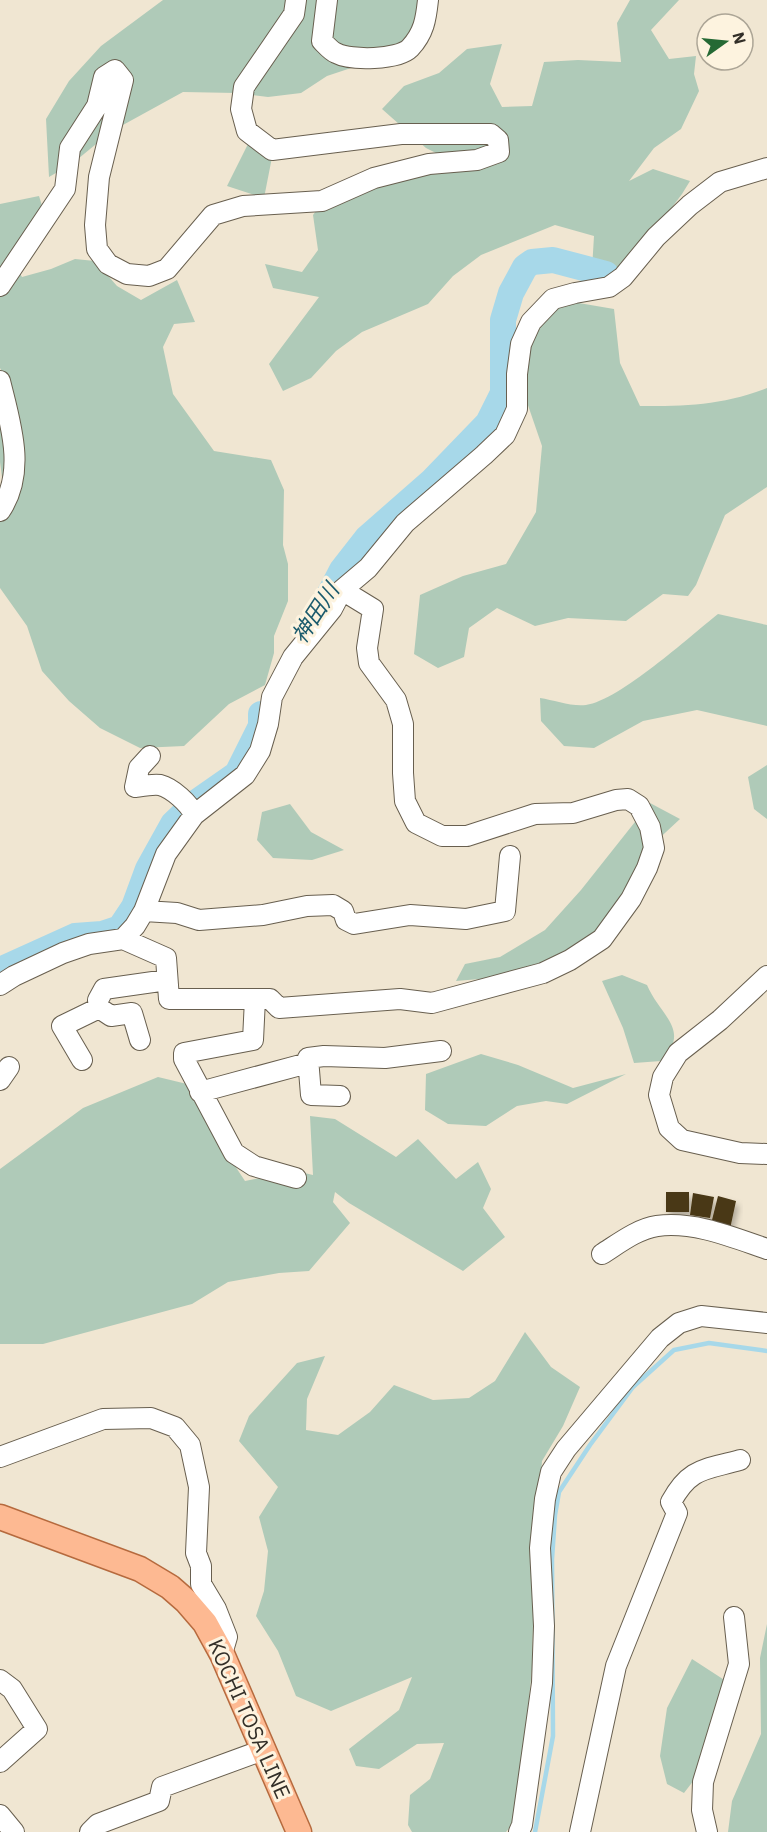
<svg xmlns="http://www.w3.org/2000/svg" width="767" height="1832" font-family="'IBM Plex Sans','Noto Sans JP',sans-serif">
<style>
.green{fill:#afcab8}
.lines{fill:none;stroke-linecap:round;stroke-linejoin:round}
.stream{stroke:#a7d8e9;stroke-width:4.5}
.river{stroke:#a7d8e9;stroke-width:26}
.building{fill:#483714;filter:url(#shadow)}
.minor-casing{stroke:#685f4f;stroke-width:22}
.major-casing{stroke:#b66a3e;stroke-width:27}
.minor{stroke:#fff;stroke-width:20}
.major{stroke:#fdb992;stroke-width:24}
.labels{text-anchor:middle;stroke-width:6;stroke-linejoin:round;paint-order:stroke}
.street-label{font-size:21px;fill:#332f28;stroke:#fdf3df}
.water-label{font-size:22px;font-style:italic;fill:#1c5b6d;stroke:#fdf3df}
</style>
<defs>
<filter id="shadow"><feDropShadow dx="3" dy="5" stdDeviation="3" flood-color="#0004"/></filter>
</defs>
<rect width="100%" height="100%" fill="#f0e6d2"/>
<path class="green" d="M163,0H419V36L357,66L327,76L301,93L268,97L236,93L183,92L112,131L73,163L49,177L46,119L69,81L101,46Z
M630,0H679L651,30L669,59L696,56L694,74L699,91L681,129L654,148L629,181L653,169L690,181L682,194L624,271L592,269L594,236L555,225L481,255L453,276L428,304L362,332L336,351L311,378L283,391L269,364L319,297L273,288L265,264L302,272L318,250L313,215L326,197L350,200L371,185L438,154L426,148L382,109L404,86L439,73L467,49L502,44L490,84L502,107L532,106L544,62L578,60L621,62L617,23Z
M275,142L264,198L227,186L248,144Z
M39,196L45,215L9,254L22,277L51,269L75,259L95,261L117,286L141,300L177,280L195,322L174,324L163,347L173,394L214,451L271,460L284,490L283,545L288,564V601L274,636V653L265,685L229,704L184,746L140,748L100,728L69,701L42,671L27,626L0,588V501L4,493L0,462V377L4,376L0,368V204Z
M567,301L614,309L620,363L640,406C687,406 723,405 767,388V487L725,515L696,585L688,596L663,594L626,621L568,618L535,626L497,608L469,628L464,657L438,668L414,654L420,595L463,576L506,564L536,512L542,446L520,382L535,328Z
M718,614L767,625V726L697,710L643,721L594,748L564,746L541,721L540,698C554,700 572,707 586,705C620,700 689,637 718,614Z
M767,765V819L754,809L748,777Z
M650,803L680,819L652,845L643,863L598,932L556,957L503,977L456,981L465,964L500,957L545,930L581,890Z
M290,804L311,832L344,850L312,860L273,858L257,840L262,812Z
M622,975L647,985C660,1016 692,1030 661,1061L634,1063L623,1028L602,981Z
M481,1054L518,1065L573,1088L626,1074L567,1104L546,1101L517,1106L486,1126L448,1124L425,1110L426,1074Z
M158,1077L187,1084L215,1136L245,1181L296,1171L313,1175L310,1116L335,1119L396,1157L418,1139L456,1179L478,1162L491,1189L483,1208L505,1237L463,1271L349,1203L335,1192L333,1202L350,1223L309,1271L279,1273L228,1282L192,1304L43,1344H0V1169L83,1108Z
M525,1332L551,1367L580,1387L563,1426L542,1461L534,1578L532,1669L517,1818L506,1832H412L408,1825L410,1795L430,1779L444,1743L417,1744L379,1769L356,1766L349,1749L399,1710L412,1677L331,1711L296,1696L278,1651L256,1616L264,1591L268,1551L259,1517L278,1487L239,1441L249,1416L297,1363L325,1356L307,1399L306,1430L338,1435L370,1412L394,1385L433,1400L469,1398L495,1381Z
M767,1624V1832H728L732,1801L761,1734L760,1658Z
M692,1659L729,1683L704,1767L684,1793L667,1784L660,1756L667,1708Z"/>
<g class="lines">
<path class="stream" d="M535,1832L553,1736L552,1559L555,1515L559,1492L590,1445L633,1387L674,1350L709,1343L767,1351"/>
<path class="river" d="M318,613L325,603L342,570L367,538L432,481L488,423L503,393V320L511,293L525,267L532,262L553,260L606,274
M0,970L75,936L102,934L120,928L134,907L148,869L173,824L194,804L237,774L261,726V714"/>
</g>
<path class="building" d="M666,1192H689V1212H666Z
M693,1193L714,1197L710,1218L690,1215Z
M718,1196L736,1201L730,1229L711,1224Z"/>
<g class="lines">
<g class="minor-casing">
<path id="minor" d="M327,0L322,41C326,45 331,51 336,53C351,61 398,60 410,48C424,33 426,19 428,0
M0,286L65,189L70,148L97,106L104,77L115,70L123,80L99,177L95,225L97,249L108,264L127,274L149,276L167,269L213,215L243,206L322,201L374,178L429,164L477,160L499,152L498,140L491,134H401L272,150L247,131L241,109L244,87L294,14L296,0
M0,381C10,422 27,472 0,511
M150,756L139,768L135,787C142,786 153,784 160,785C172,788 190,804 194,815
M144,911L177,913L199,920L263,915L307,906L333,905L343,911L346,920L354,924L410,915L466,919L505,911L510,856
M123,939L135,926L144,911L166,854L194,815L245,775L260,751L268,724L272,697L293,657L332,609L342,590L368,568L405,523L484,455L505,435L517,409V374L521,344L531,322L553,299L575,293L609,287L623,277L656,237L690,205L720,182L767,168
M767,976L720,1020L678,1053L663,1077L659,1095L669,1128L682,1140L740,1153L767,1154
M0,985L14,976L63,953L89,944L123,939L166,958L169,999H270L279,1008L400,999L432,1003L543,973L570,960L602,939L631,899L647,868L654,848L650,827L639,806L628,799L616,800L573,813L535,814L467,836H442L416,823L405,801L403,773V724L396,700L369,663L367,648L373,609L342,590
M255,999L253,1040L184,1053V1059L234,1153L254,1166L296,1178
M99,1008L98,1000L104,989L167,980
M82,1060L62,1026L99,1008L111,1016L132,1013L140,1040
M0,1080L9,1067
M200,1092L308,1063
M340,1096L311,1095L308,1058L324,1056L385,1058L441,1051
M602,1254C618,1244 637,1229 657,1226C694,1221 732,1237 767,1249
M0,1457L103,1419L151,1418L175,1427L190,1445L199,1487L196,1553L201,1566V1584L216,1609L227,1637L222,1654
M0,1680L12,1689L37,1729L0,1762
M0,1815L14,1832
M90,1832L98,1824L159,1801L162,1787L263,1750
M519,1832L522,1825L542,1683L544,1626L540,1548L545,1499L551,1472L566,1449L660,1338L679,1323L701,1316L767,1323
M580,1832L616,1666L677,1513L671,1502C690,1467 705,1470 740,1460
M707,1832L702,1810L703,1782L739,1664L734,1617"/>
</g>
<g class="major-casing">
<path id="major" d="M0,1517L140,1569L170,1587L186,1601L205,1623L222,1654L299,1832"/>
</g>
<use href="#minor" class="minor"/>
<use href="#major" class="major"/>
</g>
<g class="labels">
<g class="street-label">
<text transform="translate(249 1719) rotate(66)" y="7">KOCHI TOSA LINE</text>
</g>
<g class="water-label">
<text transform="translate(315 613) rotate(-57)" y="8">神田川</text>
</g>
</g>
<g transform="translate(725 42) rotate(75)"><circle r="28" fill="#fdf3df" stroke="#aca596" stroke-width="1.5"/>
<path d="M0-4.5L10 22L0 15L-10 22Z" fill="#256934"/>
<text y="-9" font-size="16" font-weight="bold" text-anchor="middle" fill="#332f28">N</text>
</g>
</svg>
